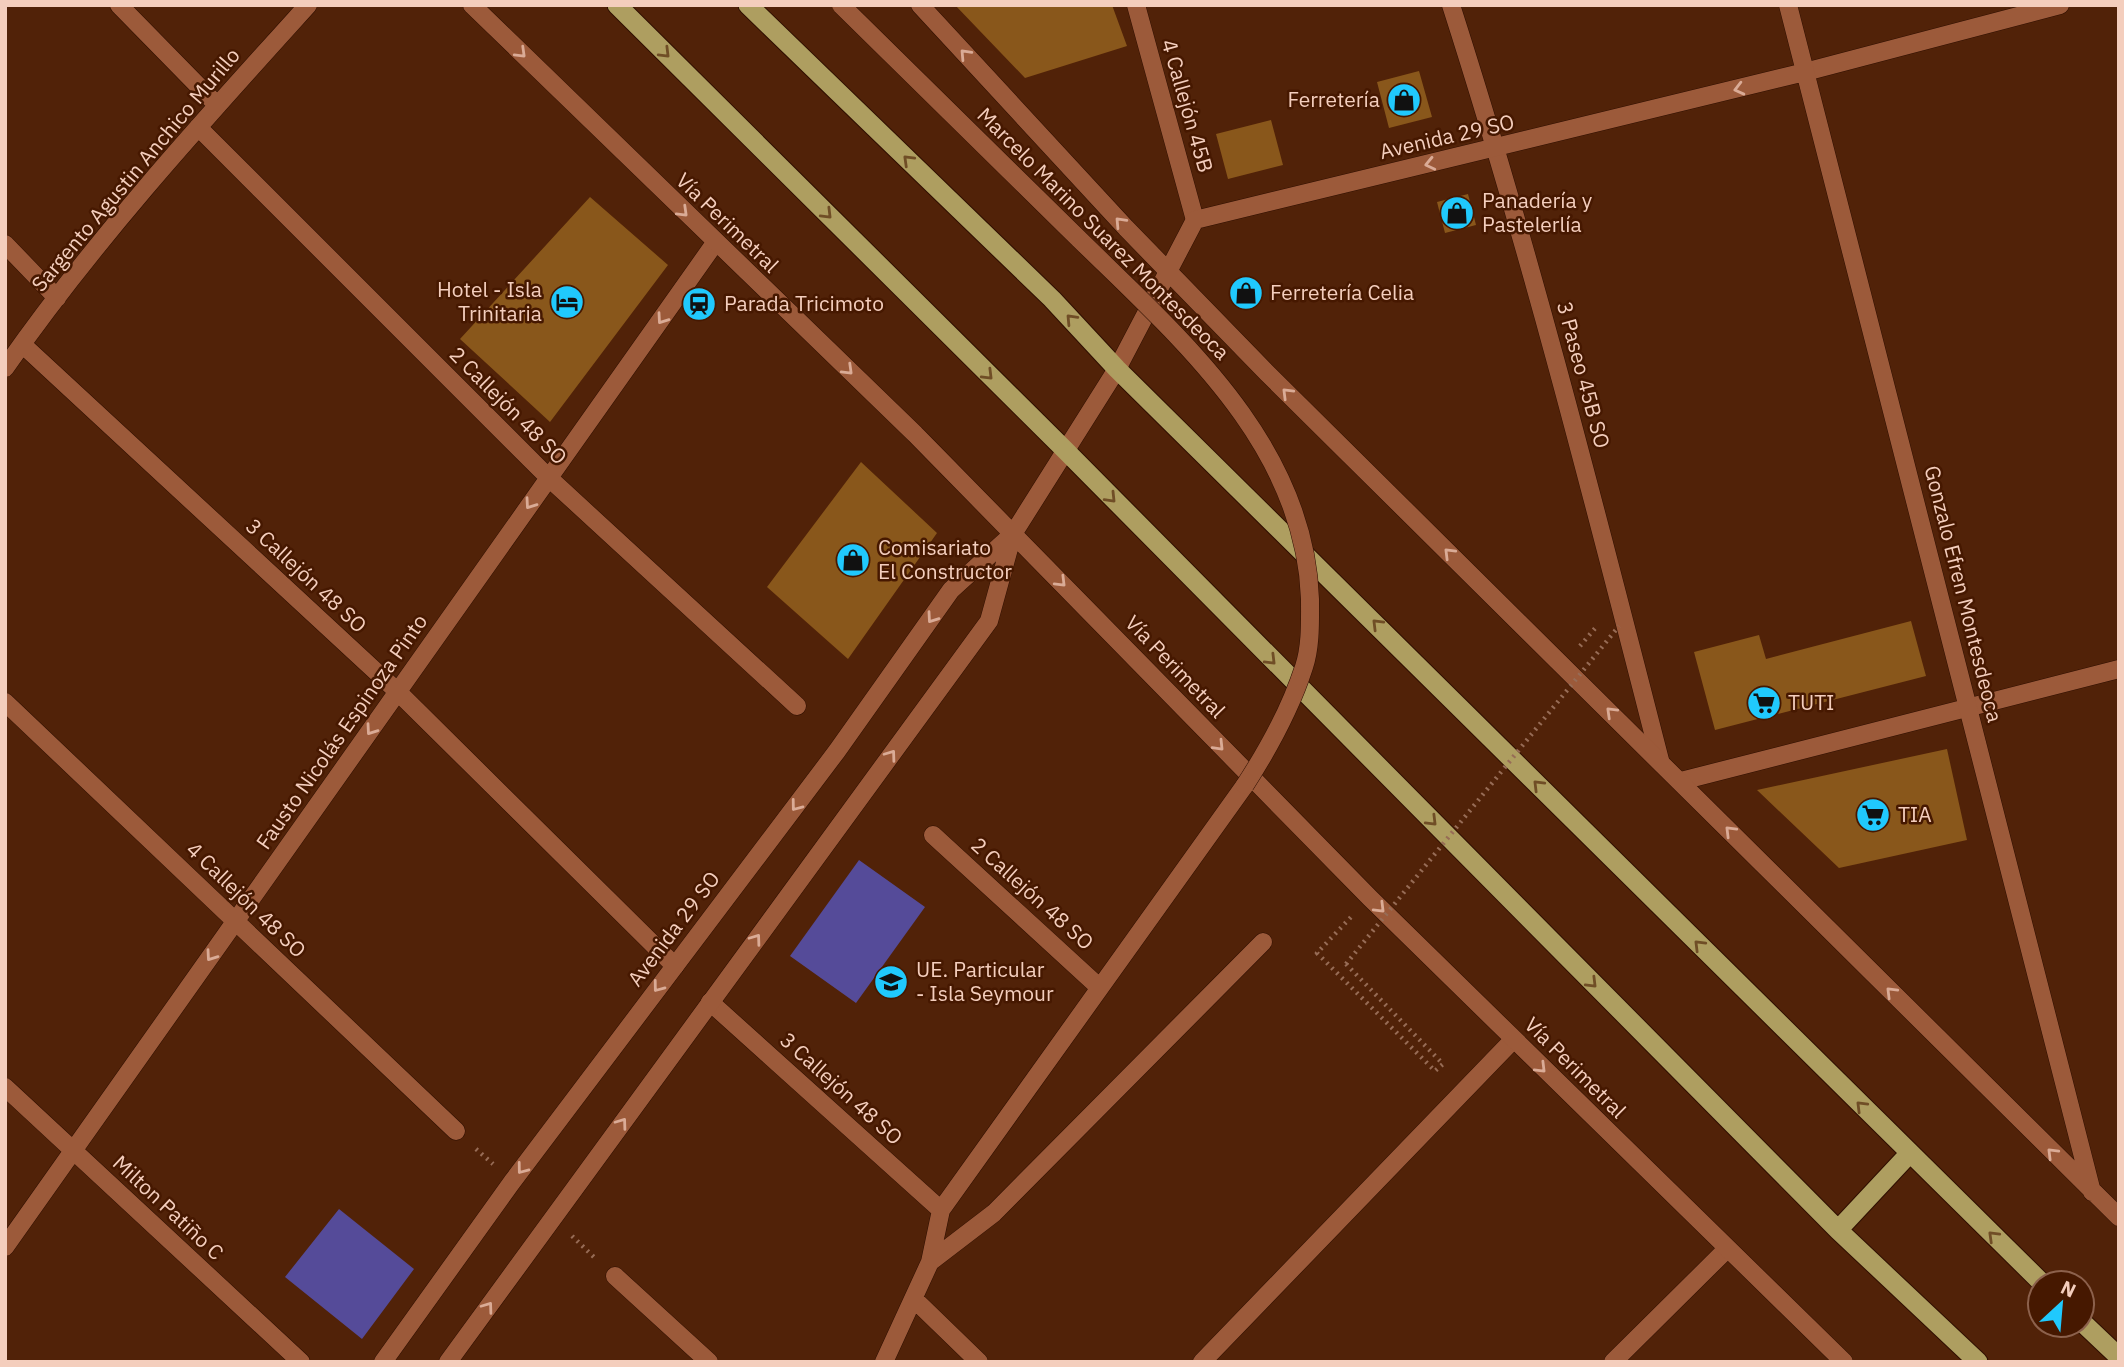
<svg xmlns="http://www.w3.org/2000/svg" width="2124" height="1367" font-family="'IBM Plex Sans',sans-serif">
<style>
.green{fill:#554b99}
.building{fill:#89571b}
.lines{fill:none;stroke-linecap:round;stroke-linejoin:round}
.minor-casing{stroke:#2f0f01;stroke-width:19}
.tertiary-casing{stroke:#2f0f01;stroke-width:19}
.trunk-casing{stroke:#2f0f01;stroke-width:21}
.path{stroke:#976c56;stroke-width:4.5;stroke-dasharray:2 5;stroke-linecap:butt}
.minor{stroke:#9c5a3a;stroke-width:18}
.tertiary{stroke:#9c5a3a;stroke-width:18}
.trunk{stroke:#ae9e60;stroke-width:19}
.minor-bridge-casing{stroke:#2f0f01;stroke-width:19;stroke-linecap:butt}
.path-bridge{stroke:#976c56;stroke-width:4.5;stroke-dasharray:2 5;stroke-linecap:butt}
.minor-bridge{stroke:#9c5a3a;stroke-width:18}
.oneway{stroke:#daab96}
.oneway2{stroke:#704e26}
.labels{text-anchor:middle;stroke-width:5;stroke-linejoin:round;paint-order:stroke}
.poi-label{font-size:21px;fill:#f4cebd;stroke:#461800;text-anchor:start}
.street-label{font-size:21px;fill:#f4cebd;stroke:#461800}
</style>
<rect width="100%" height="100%" fill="#512208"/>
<path class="green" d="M859,860L925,907L856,1003L790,956Z
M339,1209L414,1269L362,1339L285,1277Z"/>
<path class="building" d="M955,5H1112L1127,46L1025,78Z
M1419,71L1432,117L1389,128L1377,82Z
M1271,120L1283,165L1228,179L1216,134Z
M1468,194L1476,225L1445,233L1437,202Z
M590,197L668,265L550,422L460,339Z
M861,462L937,533L848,659L767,587Z
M1911,621L1926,676L1715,730L1694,652L1759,635L1766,659Z
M1947,749L1967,840L1839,868L1757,790Z"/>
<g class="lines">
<g class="minor-casing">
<path id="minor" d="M119,5L217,105
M1136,5L1195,220
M1451,5C1531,254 1595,507 1660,760
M1805,72L2060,5
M198,127L549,478L797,706
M5,244L57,298
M22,344L398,692L675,966
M5,368C95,239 203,121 308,5
M5,702L456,1131
M1681,781L2119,669
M933,835L1100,988
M710,1002L941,1210
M5,1087L301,1362
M5,1247L715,243
M930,1262L994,1213L1263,942
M615,1276L709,1362
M914,1299L979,1362
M884,1362L930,1262L941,1210L1245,785
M1202,1362L1513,1040
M1613,1362L1726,1250"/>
</g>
<g class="tertiary-casing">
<path id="tertiary" d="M472,5L915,434L1370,898L1844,1362
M920,5L1126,228L1267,373L2119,1217
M1788,5L2092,1192
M383,1362L512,1182L837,751L951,590L1013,534
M448,1362L989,621L1013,534L1117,369L1195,220L1805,72"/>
</g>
<g class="trunk-casing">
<path id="trunk" d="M617,5L1064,449L1838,1230L1978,1362
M748,5L1052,299L1117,369L2042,1283
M1838,1230L1909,1154
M2082,1322L2119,1357"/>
</g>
<path class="path" d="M1580,646L1597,626
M1346,964L1443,1064L1435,1071L1317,953L1352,916
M476,1149L493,1164
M572,1236L596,1259"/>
<use href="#minor" class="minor"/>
<use href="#tertiary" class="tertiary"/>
<use href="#trunk" class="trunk"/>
<g class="minor-bridge-casing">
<path id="minor-bridge" d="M841,5C921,83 1000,161 1079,239C1181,339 1305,445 1310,599C1310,621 1311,646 1304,667C1290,710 1269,748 1245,785"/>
</g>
<path class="path-bridge" d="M1346,964L1619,626"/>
<use href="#minor-bridge" class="minor-bridge"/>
</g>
<defs><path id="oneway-chevron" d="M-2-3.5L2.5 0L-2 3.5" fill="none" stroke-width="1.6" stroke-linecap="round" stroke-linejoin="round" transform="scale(1.75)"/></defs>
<g class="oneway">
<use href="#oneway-chevron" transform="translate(521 53) rotate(44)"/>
<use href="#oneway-chevron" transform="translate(965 54) rotate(-133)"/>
<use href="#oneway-chevron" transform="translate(1739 89) rotate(166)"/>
<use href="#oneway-chevron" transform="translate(1430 164) rotate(167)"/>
<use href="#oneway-chevron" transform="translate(683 212) rotate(44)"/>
<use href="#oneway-chevron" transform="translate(1120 222) rotate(-133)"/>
<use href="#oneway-chevron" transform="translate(662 319) rotate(125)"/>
<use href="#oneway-chevron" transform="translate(848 370) rotate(44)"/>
<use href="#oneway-chevron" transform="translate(1287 393) rotate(-135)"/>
<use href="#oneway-chevron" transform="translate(530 504) rotate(125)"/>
<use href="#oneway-chevron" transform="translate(1449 553) rotate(-135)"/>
<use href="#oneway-chevron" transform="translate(1061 582) rotate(45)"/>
<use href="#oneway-chevron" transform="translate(932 618) rotate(125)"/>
<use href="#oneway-chevron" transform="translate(1611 712) rotate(-136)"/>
<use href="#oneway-chevron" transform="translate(371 730) rotate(125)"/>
<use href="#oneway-chevron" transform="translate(1219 746) rotate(46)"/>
<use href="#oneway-chevron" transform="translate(891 755) rotate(-54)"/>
<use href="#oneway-chevron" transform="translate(796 806) rotate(127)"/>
<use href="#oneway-chevron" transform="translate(1730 831) rotate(-135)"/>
<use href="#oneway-chevron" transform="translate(1380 908) rotate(45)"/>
<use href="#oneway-chevron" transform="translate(756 939) rotate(-54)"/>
<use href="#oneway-chevron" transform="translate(211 956) rotate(125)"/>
<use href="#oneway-chevron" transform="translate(658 987) rotate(127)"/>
<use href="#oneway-chevron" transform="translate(1891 992) rotate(-135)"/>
<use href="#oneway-chevron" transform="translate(1541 1068) rotate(45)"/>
<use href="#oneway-chevron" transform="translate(622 1123) rotate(-54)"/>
<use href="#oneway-chevron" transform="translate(2052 1153) rotate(-135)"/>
<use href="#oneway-chevron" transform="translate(522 1169) rotate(127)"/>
<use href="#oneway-chevron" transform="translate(488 1307) rotate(-54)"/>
</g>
<g class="oneway2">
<use href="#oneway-chevron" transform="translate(665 53) rotate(45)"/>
<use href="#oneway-chevron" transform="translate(908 160) rotate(-136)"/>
<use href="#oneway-chevron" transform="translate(827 214) rotate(45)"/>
<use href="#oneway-chevron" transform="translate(1071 319) rotate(-133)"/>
<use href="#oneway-chevron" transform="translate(988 375) rotate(45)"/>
<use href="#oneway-chevron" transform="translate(1111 498) rotate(46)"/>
<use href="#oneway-chevron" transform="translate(1377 624) rotate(-135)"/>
<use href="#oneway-chevron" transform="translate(1271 660) rotate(45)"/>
<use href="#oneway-chevron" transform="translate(1538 785) rotate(-135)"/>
<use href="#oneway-chevron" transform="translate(1432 821) rotate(45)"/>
<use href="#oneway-chevron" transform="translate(1699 945) rotate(-135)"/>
<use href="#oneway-chevron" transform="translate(1592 983) rotate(45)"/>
<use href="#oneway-chevron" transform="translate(1861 1106) rotate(-135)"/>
<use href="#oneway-chevron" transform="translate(1993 1236) rotate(-136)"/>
</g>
<defs>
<g id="shop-disc" transform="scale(1.75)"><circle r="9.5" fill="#20c9fd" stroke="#461800"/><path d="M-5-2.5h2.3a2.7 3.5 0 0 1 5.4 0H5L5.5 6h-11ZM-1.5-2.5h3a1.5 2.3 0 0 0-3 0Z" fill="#111"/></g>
<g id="hotel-disc" transform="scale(1.75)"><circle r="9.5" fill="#20c9fd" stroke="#461800"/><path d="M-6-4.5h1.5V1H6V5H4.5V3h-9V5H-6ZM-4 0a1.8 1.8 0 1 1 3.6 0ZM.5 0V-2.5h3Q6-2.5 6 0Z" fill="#111"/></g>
<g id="station-disc" transform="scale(1.75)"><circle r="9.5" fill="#20c9fd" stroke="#461800"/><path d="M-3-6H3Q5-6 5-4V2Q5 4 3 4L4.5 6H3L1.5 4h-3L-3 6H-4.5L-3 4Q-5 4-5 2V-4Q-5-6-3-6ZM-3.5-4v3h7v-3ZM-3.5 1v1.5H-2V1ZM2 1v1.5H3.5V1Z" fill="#111"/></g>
<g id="supermarket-disc" transform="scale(1.75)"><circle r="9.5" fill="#20c9fd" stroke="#461800"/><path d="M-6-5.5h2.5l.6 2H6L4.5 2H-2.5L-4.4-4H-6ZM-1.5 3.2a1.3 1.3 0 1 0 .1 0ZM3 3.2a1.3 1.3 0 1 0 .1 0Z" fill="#111"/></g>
<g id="school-disc" transform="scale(1.75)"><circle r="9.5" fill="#20c9fd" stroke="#461800"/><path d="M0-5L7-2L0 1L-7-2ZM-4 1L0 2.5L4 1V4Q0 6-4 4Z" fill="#111"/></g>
</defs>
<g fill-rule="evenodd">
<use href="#shop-disc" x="1404" y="100"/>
<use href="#shop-disc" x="1457" y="213"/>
<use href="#shop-disc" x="1246" y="293"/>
<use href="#hotel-disc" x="567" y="302"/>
<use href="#station-disc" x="699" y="304"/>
<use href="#shop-disc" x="853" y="560"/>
<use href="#supermarket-disc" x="1764" y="703"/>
<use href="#supermarket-disc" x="1873" y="815"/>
<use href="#school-disc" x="891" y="982"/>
</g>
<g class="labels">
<g class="poi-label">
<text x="1380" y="107" text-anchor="end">Ferretería</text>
<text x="1482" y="208">Panadería y<tspan x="1482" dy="24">Pastelerlía</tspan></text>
<text x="542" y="297" text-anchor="end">Hotel - Isla<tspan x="542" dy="24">Trinitaria</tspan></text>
<text x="1270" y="300">Ferretería Celia</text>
<text x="724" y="311">Parada Tricimoto</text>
<text x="878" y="555">Comisariato<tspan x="878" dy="24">El Constructor</tspan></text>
<text x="1788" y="710">TUTI</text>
<text x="1898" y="822">TIA</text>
<text x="916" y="977">UE. Particular<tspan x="916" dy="24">- Isla Seymour</tspan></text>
</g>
<g class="street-label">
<text transform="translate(1187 106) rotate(74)" y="7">4 Callejón 45B</text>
<text transform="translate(1447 137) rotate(-13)" y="7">Avenida 29 SO</text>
<text transform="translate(136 170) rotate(-50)" y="7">Sargento Agustin Anchico Murillo</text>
<text transform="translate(727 223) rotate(44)" y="7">Vía Perimetral</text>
<text transform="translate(1103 234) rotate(45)" y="7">Marcelo Marino Suarez Montesdeoca</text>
<text transform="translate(1583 375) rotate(75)" y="7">3 Paseo 45B SO</text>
<text transform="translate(508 406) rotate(45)" y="7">2 Callejón 48 SO</text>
<text transform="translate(306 576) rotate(43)" y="7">3 Callejón 48 SO</text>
<text transform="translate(1963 594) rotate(76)" y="7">Gonzalo Efren Montesdeoca</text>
<text transform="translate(1175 667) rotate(46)" y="7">Vía Perimetral</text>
<text transform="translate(342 732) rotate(-55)" y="7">Fausto Nicolás Espinoza Pinto</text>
<text transform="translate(1032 894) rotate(42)" y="7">2 Callejón 48 SO</text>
<text transform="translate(246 900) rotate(44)" y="7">4 Callejón 48 SO</text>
<text transform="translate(674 929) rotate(-53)" y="7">Avenida 29 SO</text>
<text transform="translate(1575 1068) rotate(45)" y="7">Vía Perimetral</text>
<text transform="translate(841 1089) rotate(42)" y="7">3 Callejón 48 SO</text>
<text transform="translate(168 1208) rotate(43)" y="7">Milton Patiño C</text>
</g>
</g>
<rect width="2124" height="1367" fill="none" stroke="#f4cebd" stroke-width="14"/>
<g transform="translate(2061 1304) rotate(26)"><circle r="33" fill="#461800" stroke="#8c614c" stroke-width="2"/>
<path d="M0-5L12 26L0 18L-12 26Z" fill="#20c9fd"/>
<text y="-10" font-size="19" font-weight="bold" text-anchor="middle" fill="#f4cebd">N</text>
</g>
</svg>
